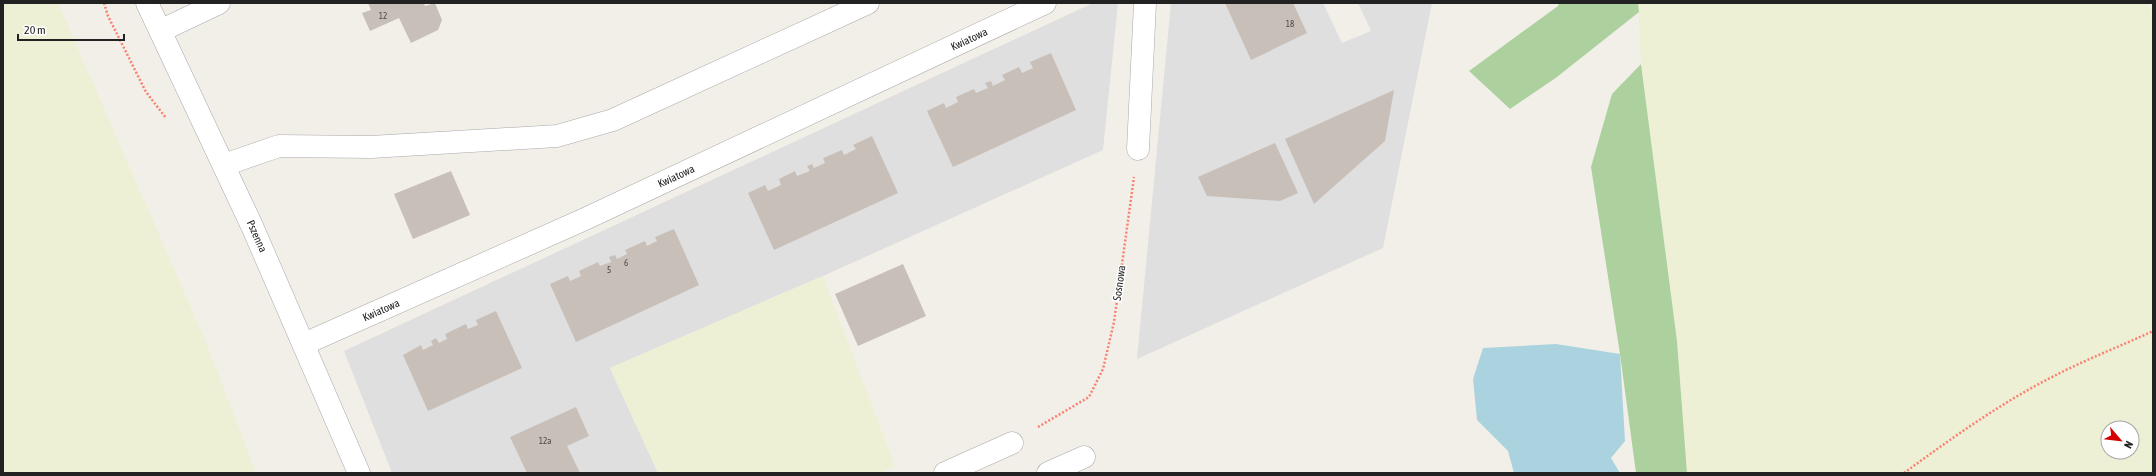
<svg xmlns="http://www.w3.org/2000/svg" width="2156" height="476" font-family="'Asap Condensed',sans-serif">
<style>
.residential{fill:#e0dfdf}
.farmland{fill:#eef0d5;fill-rule:evenodd}
.forest{fill:#add19e}
.water{fill:#aad3df}
.building{fill:#c7bfb8}
.lines{fill:none;stroke-linecap:round;stroke-linejoin:round}
.minor-casing{stroke:#a9a9a9;stroke-width:23}
.path{stroke:#fa8072;stroke-width:2.5;stroke-dasharray:2 2;stroke-linecap:butt}
.minor{stroke:#fff;stroke-width:22}
.labels{text-anchor:middle;stroke-width:3;stroke-linejoin:round;paint-order:stroke}
.number-label{font-size:9px;fill:#4b4948}
.street-label{font-size:11px;fill:#222;stroke:#fff}
</style>
<rect width="100%" height="100%" fill="#f2efe9"/>
<path class="residential" d="M1093,3H1118L1103,150L823,276L610,368L658,473H392L344,351Z
M1171,3H1323L1342,43L1371,31L1358,3H1432L1383,248L1137,359Z"/>
<path class="farmland" d="M3,3H57L62,12L206,342L256,473H3Z
M1638,3H2149L2153,20V473H1687L1677,341L1641,64ZM2108,428H2132V452H2108Z
M823,276L895,466L879,473H658L610,368Z"/>
<path class="forest" d="M1559,3H1638L1639,12L1557,77L1510,109L1469,71L1558,6Z
M1641,64L1677,341L1687,473H1636L1620,354L1591,167L1612,94Z"/>
<path class="water" d="M1556,344L1620,354L1625,441L1611,458L1620,473H1514L1508,451L1477,420L1473,379L1483,348Z"/>
<path class="building" d="M368,3H424L425,6L435,3L442,20L438,30L411,43L399,18L370,31L362,13L371,10Z
M1225,3H1293L1307,33L1251,60Z
M1051,53L1076,110L953,167L927,111L944,103L946,108L958,102L956,97L974,89L976,93L988,88L985,83L991,81L993,86L1005,80L1002,75L1019,67L1022,73L1033,68L1030,62Z
M1394,90L1385,141L1314,204L1285,139Z
M872,136L898,193L774,250L748,193L765,185L768,191L781,185L779,179L795,171L797,176L810,171L807,166L812,164L814,168L825,163L823,158L842,150L844,155L856,149L853,145Z
M1275,143L1298,193L1280,201L1207,196L1198,177Z
M451,171L470,215L413,239L394,194Z
M674,229L699,285L576,342L550,284L568,276L570,281L581,276L579,271L598,262L600,266L611,262L609,257L615,255L617,259L627,254L625,250L645,241L647,246L657,241L655,237Z
M903,264L926,316L858,346L835,294Z
M496,311L522,368L428,411L403,355L421,345L423,350L433,345L431,341L436,338L439,343L447,339L445,334L466,324L468,329L478,325L476,320Z
M576,407L589,436L567,446L580,473H527L510,437Z"/>
<g class="lines">
<g class="minor-casing">
<path id="minor" d="M147,3L252,226L359,473
M160,31L219,3
M1138,149L1145,3
M224,165L279,146L371,147L557,136L613,120L868,3
M304,344L585,219L1045,3
M945,473L1012,443
M1048,473L1084,457"/>
</g>
<path class="path" d="M104,3L108,16L146,92L166,118
M1038,427L1089,397L1103,369L1114,322L1134,177
M1904,473C1952,438 2002,402 2056,375C2087,359 2121,346 2153,331"/>
<use href="#minor" class="minor"/>
</g>
<g class="labels">
<g class="number-label">
<text x="383" y="19">12</text>
<text x="1290" y="27">18</text>
<text x="626" y="266">6</text>
<text x="609" y="273">5</text>
<text x="545" y="444">12a</text>
</g>
<g class="street-label">
<text transform="translate(969 39) rotate(-25)" y="4">Kwiatowa</text>
<text transform="translate(676 176) rotate(-25)" y="4">Kwiatowa</text>
<text transform="translate(257 236) rotate(66)" y="4">Pszenna</text>
<text transform="translate(1119 283) rotate(-82)" y="4">Sosnowa</text>
<text transform="translate(381 310) rotate(-24)" y="4">Kwiatowa</text>
</g>
</g>
<rect width="2156" height="476" fill="none" stroke="#222222" stroke-width="8"/>
<g transform="translate(2120 440) rotate(118)"><circle r="19" fill="#ffffff" stroke="#a7a7a7"/>
<path d="M0-3L7 15L0 10L-7 15Z" fill="#d40000"/>
<text y="-6" font-size="11" font-weight="bold" text-anchor="middle" fill="#222222">N</text>
</g>
<path d="M18 34v6h106v-6" fill="none" stroke="#222222" stroke-width="2"/>
<text x="24" y="34" font-size="12" fill="#222222" stroke="#ffffff" stroke-width="3" paint-order="stroke">20 m</text>
</svg>
